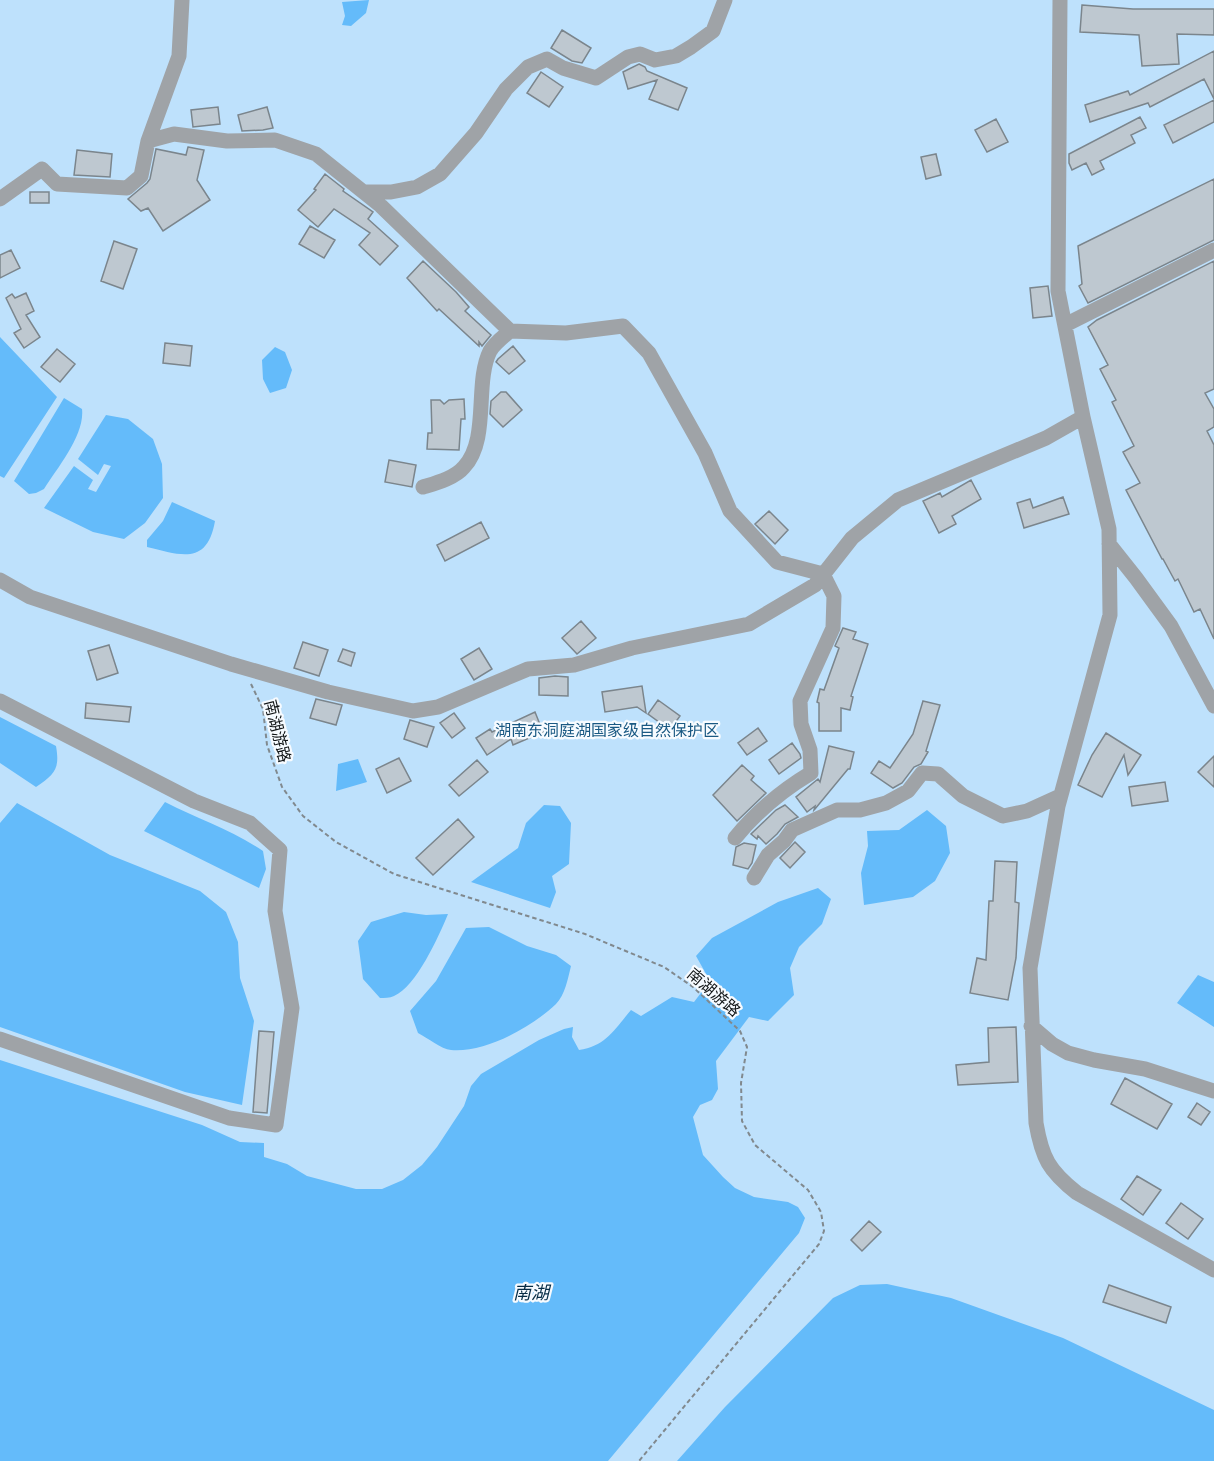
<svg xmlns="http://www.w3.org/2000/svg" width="1214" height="1461" font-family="Commissioner,'Noto Sans SC',sans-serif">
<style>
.green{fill:#bee1fc}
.water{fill:#64bbfa}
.building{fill:#bec8d0;stroke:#7b858c;stroke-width:1.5}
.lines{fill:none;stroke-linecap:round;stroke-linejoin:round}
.path{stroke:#81898e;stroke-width:2;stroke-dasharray:4.5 3;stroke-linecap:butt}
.minor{stroke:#9fa3a7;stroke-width:15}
.labels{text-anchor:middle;stroke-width:4.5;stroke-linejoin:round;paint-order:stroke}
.park-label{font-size:16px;fill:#1a5983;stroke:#f7fbff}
.street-label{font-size:16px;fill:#111517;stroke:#f7fbff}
.water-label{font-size:18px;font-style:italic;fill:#062c45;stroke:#f7fbff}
</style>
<rect width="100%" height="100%" fill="#e4eff8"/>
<path class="green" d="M0,0H1214V1461H0Z"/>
<path class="water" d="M369,0L366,13L351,26L342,25L345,16L342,2Z
M0,337L57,397L4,478L0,476Z
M275,347L285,352L292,370L286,388L270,393L263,379L262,360Z
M64,398L82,409C85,435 58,467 44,489L36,493L29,494L14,481Z
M106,415L128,419L153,439L162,464L163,498L145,523L124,539L93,532L44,508L74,466L93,480L88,489L96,492L111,466L104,464L98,475L78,459Z
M172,502L215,521C207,566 181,555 147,547V540L163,521Z
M0,717L56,746C60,769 55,774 36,787L0,763Z
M358,759L367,782L336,791L338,764Z
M165,802C198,819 232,830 263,851L266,869L259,888L144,831Z
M17,803L110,855L200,891L226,912L238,942L240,978L254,1021L242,1105L185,1092L0,1027V823Z
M544,805L560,806L571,823L569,864L552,876L556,892L550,908L471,882L518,848L526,823Z
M927,810L946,826L950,853L935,881L913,897L864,905L861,873L868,846L867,831L899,830Z
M818,888L831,899L822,924L799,947L790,968L794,995L768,1021L749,1017L716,1061L718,1089L712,1100L700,1105L693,1117L703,1155L723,1177L735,1188L754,1197L788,1202L798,1207L805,1218L799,1233L608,1461H0V1060L202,1125L240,1142L264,1143V1157L287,1164L307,1176L356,1189H382L403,1180L422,1165L437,1147L464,1106L471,1086L481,1074L539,1040L564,1029L573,1027L572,1037L579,1050C606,1046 614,1030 631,1010L641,1016L672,997L694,1002L710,981L696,956L712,938L778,902Z
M404,912L426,915L448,914C439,936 416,987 394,996C390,998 384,998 380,998L363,979L358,941L371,922Z
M489,927L527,946L556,955L571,966C568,978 565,995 556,1004C532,1027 485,1053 451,1050C441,1049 428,1038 418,1033L410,1011L436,981L466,928Z
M1198,975L1214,982V1027L1177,1003Z
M887,1284L951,1298L1063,1338L1214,1410V1461H677L725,1407L833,1298L860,1285Z"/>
<path class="building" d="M1082,5L1133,9H1214V35L1177,34L1179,64L1142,66L1139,35L1080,32Z
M562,30L591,48L582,63L572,61L551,48Z
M1214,51V99L1204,79L1150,107L1148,103L1090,122L1085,105L1128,91L1130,95Z
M639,64L645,67L647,71L687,88L678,110L649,99L657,80L628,89L623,72Z
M541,72L563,87L549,107L527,93Z
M1214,100V122L1173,143L1164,125Z
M218,107L220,124L193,127L191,110Z
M267,107L273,128L263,130L242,131L238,115Z
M1140,117L1146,128L1131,135L1135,143L1100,161L1104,169L1092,175L1086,163L1072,170L1069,163V154Z
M996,119L1008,142L987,152L975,130Z
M188,147L204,150L197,180L210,200L163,231L148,208L141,211L128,199L147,183L150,179L156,149L186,155Z
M77,150L112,154L110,177L74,175Z
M936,154L941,175L926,179L921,157Z
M325,174L344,189L343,191L373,212L368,219L398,246L380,265L359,245L370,233L334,209L318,227L298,210L316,190L314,189Z
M1214,179V240L1088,303L1079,286L1082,284L1078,246Z
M30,192H49V203H30Z
M310,226L335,240L324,258L299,244Z
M114,241L137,249L123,289L101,281Z
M11,250L20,268L0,278V255Z
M423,261L456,292L469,307L465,311L491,335L482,346L479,342V346L439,309L437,311L407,278Z
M1214,261V389L1205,393L1214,409V427L1207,431L1214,445V639L1200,609L1194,612L1178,579L1175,581L1163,559H1162L1126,490L1140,483L1123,452L1134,446L1112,402L1116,400L1100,369L1108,365L1088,327L1097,320Z
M1048,286L1052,316L1033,318L1030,288Z
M26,293L34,311L26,315L40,337L24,348L14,333L21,329L6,298L12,294L15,298Z
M165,343L192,346L190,366L163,363Z
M513,346L525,361L509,374L496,362L498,359Z
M57,349L75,364L60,382L41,367Z
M501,392H506L522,410L503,427L490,414L491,401Z
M464,399L465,419H461L459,450L427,449L428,433H432L431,400H440L444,404L449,400Z
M389,460L416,465L412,487L385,482Z
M971,480L981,499L952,516L956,524L939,533L923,501L940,493L942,497Z
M1063,497L1069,514L1024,528L1017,503L1030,499L1033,508Z
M769,511L788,530L775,544L755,524Z
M481,522L489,538L445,561L437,545Z
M581,621L596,638L577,654L562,638Z
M843,628L856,632L853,639L868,644L851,696L853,697L850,710L841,708V731H819V703L817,702L820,689L824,690L839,648L835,646Z
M303,642L328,650L319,676L294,668Z
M109,645L118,673L97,680L88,651Z
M479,648L492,669L474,680L461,659Z
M343,649L355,653L351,666L338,661Z
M555,676L568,677V696L539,695V678Z
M642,686L646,713L637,707L605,712L602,692Z
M316,699L342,705L336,725L310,718Z
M658,700L680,716L670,730L648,714Z
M923,701L940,705L926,751L928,752L921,764L914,767L902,783L893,788L871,773L879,761L890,768L913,734Z
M86,703L131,707L129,722L85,718Z
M535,712L543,732L513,745L511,739L487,755L476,738L490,729L492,732Z
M454,713L465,728L452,738L440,723Z
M410,720L434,727L427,747L404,739Z
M758,728L767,741L747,755L738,743Z
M1106,733L1141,755L1128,775L1124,755L1102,797L1078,785L1092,755Z
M792,743L800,754L801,758L779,774L769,760Z
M829,746L854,752L850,769H848L815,809L814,810L815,806L807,812L796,797L818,779L820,782Z
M1214,756V787L1198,772Z
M399,758L411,781L387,793L376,769Z
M477,760L488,772L459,796L449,785Z
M742,765L754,776L751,780L766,793L737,821L713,795Z
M1165,782L1168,801L1132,806L1129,787Z
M785,805L798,817L785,824L777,834L766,844L758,836L757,839L751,834L776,810Z
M458,819L474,837L433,875L416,858Z
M795,842L805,852L790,868L780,858Z
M744,843L756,845L752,863L748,869L733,865L736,847Z
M995,861L1017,862L1015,902L1019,903L1016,958L1008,1000L970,993L977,958L986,960L989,901H993Z
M1016,1027L1018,1082L958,1085L956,1065L989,1062L988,1028Z
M259,1031L274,1032L267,1113L253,1112Z
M1125,1078L1172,1104L1157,1129L1111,1104Z
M1197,1103L1210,1112L1201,1125L1188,1117Z
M1137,1176L1161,1190L1143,1215L1121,1199Z
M1181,1203L1203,1219L1188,1239L1166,1223Z
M869,1221L881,1232L862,1251L851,1240Z
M1109,1285L1171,1307L1166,1323L1103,1302Z"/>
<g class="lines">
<path class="path" d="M251,684L263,709L267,745L282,787L303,816L336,842L394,874L585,934L664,967L693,987L740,1031L747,1047L741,1083L742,1121L755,1145L808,1190L821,1212L824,1231L819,1244L639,1461"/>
<path class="minor" d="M1060,0L1058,291L1083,417L1109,529L1110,615L1058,806L1030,968L1036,1123C1042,1158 1049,1171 1077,1193L1214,1270
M148,141L179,56L182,0
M364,192H391L417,187L440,174L476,133L506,89L528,67L547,59L563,68L596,78L628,57L640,54L655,60L676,56L691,47L713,31L725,0
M0,199L42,169L57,184L127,188L141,176L148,141L174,134L227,141L275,140L316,154L381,206L510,331L566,333L623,326L649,353L705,453L730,511L777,562L823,574L834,596L833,628L800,701L801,724L810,750L811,773C781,791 757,811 735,838
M1065,325L1214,250
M423,487C436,483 455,478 464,467C490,439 474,383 490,351C494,344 503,337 510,331
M1109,544L1136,578L1171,626L1214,706
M0,580L30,597L231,664L328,692L413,711L438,707L528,669L574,665L632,648L749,624L815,585L852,538L898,500L1046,438L1083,417
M0,701L194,801L250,823L280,850L275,911L292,1008L276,1125L229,1118L0,1039
M754,878L768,855L784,841L792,830L837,810H860L886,803L908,791L922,773L938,774L963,796L1003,816L1027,811L1060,796
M1031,1026L1052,1044L1068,1053L1094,1060L1145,1069L1214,1091"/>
</g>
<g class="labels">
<g class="park-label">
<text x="607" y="736">湖南东洞庭湖国家级自然保护区</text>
</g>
<g class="street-label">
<text transform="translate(278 731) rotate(76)" y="6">南湖游路</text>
<text transform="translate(714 992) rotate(41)" y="6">南湖游路</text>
</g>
<g class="water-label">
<text x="531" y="1299">南湖</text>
</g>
</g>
</svg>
